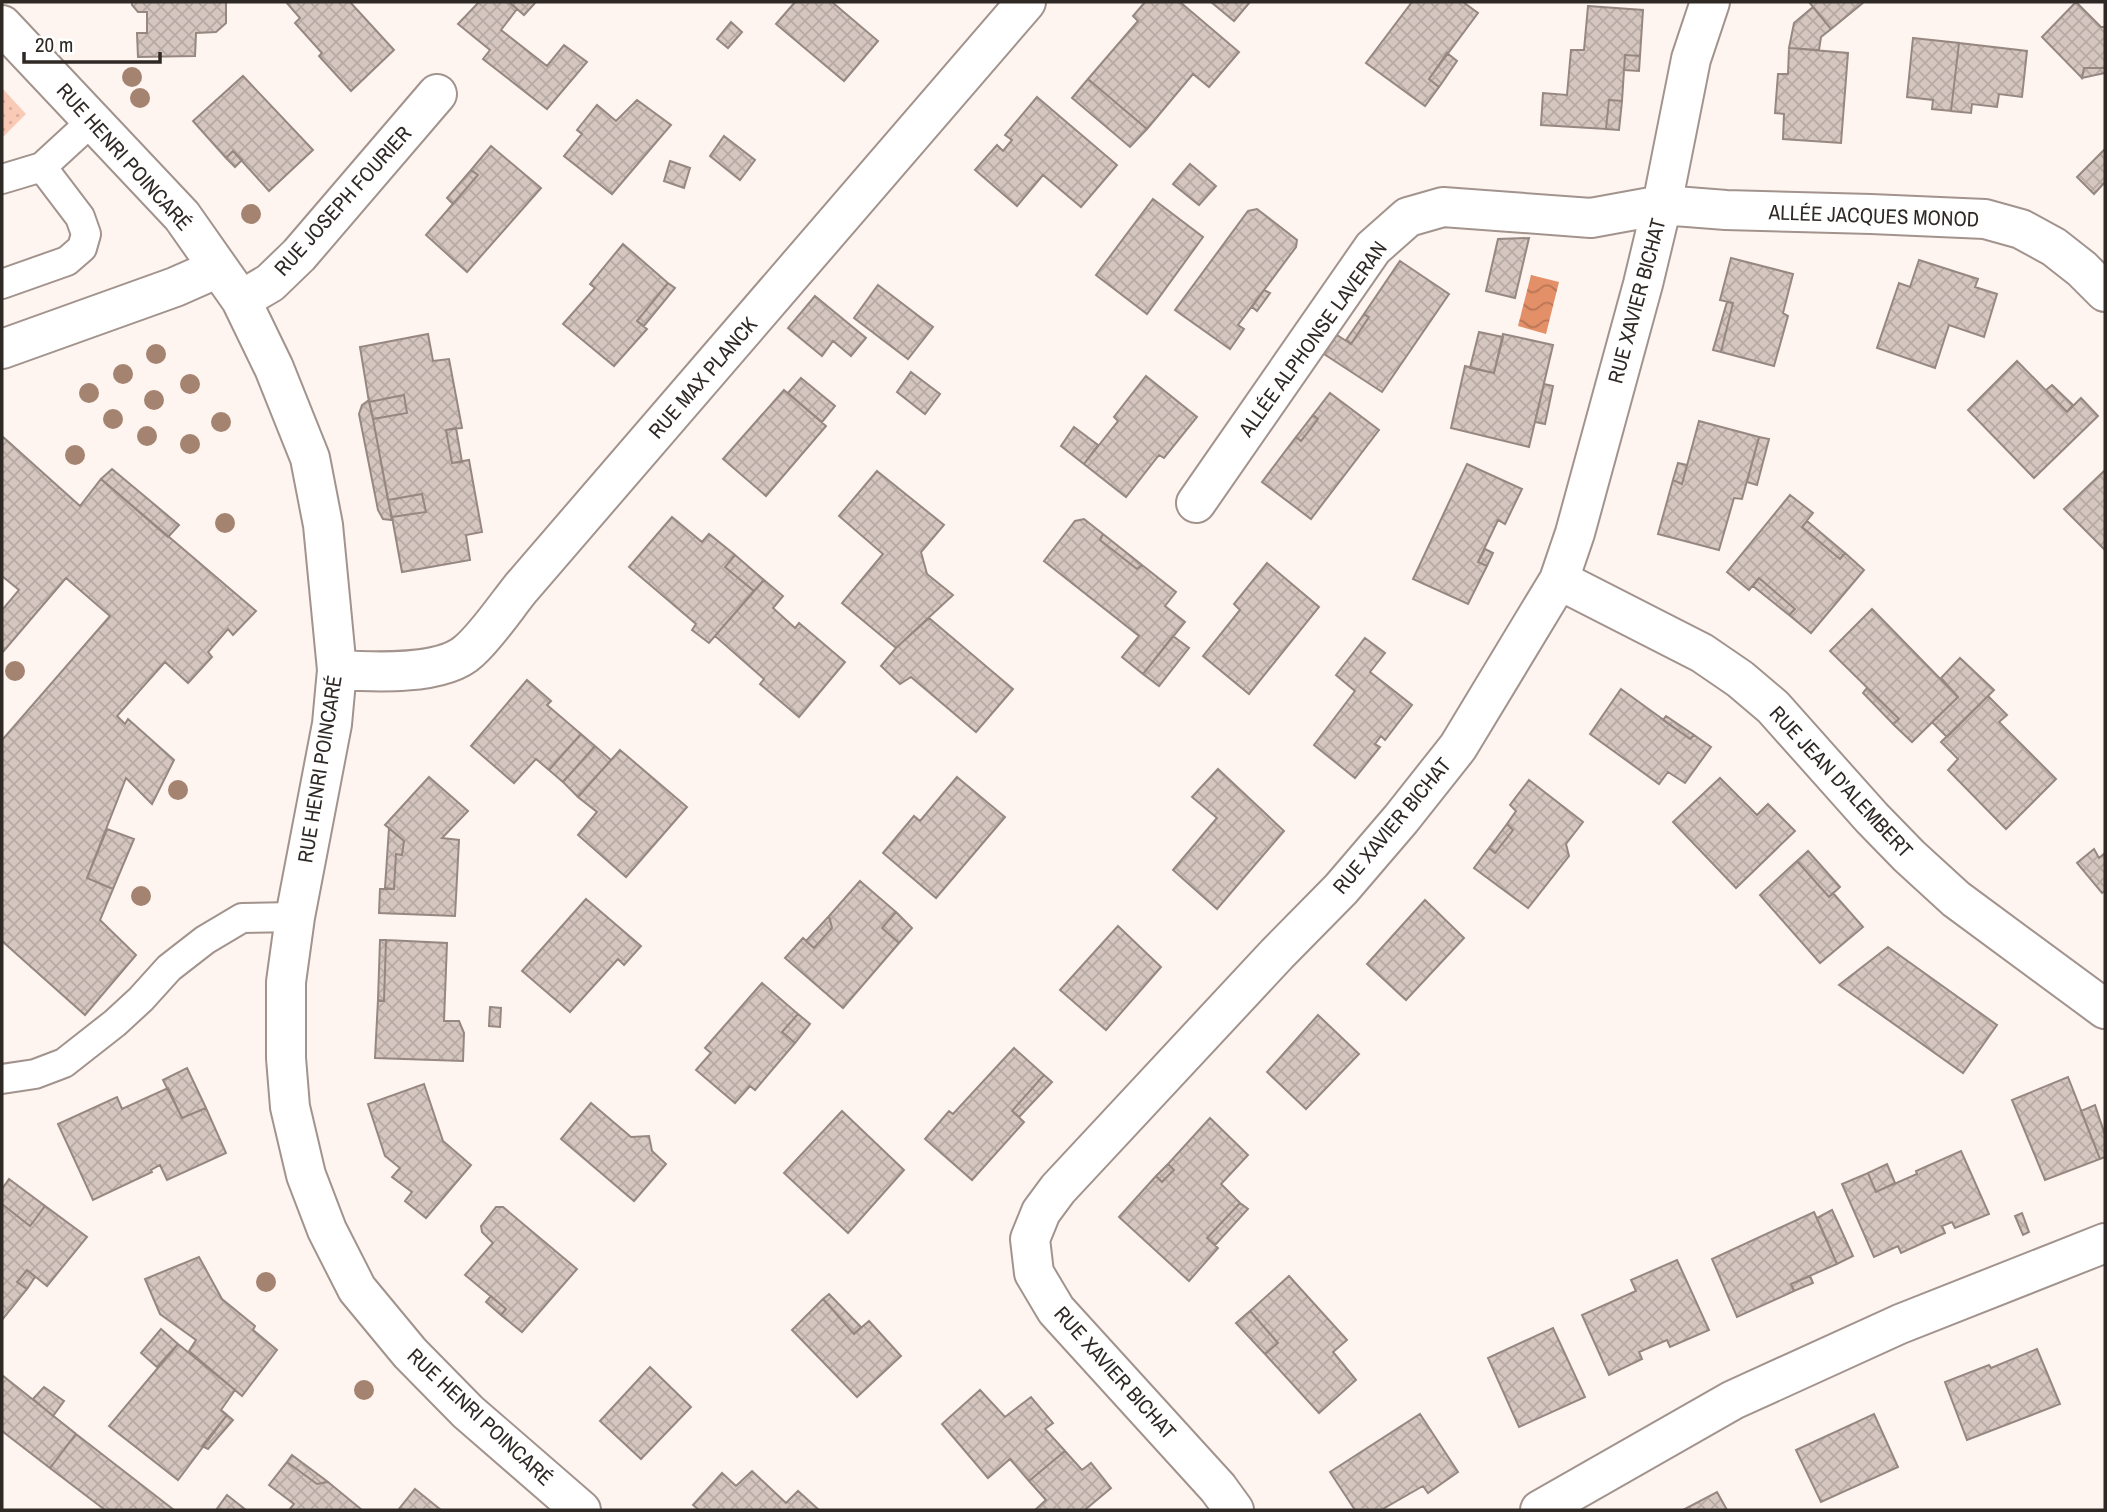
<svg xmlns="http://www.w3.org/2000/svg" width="2107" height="1512" font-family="'Archivo Narrow',sans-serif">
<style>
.grass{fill:url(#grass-dots)}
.water{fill:url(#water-waves)}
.building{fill:url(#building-cross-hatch);stroke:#968881;stroke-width:2}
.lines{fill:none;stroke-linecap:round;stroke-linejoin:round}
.lane-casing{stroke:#a2938d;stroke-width:32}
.street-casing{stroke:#a2938d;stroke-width:42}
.lane{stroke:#fff;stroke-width:28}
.street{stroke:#fff;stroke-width:38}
.tree{fill:#a58371}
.labels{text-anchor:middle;stroke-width:5;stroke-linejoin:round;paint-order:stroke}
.street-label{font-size:21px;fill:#2f2926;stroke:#fff}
</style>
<defs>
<pattern id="grass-dots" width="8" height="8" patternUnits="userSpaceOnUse" patternTransform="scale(1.75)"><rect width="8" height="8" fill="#f9cab6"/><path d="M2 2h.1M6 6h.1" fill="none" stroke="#d6ae9c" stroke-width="1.8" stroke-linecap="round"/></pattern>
<pattern id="water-waves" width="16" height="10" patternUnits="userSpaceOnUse" patternTransform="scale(1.75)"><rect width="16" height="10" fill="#e38f67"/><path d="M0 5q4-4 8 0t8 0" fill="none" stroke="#b87555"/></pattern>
<pattern id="building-cross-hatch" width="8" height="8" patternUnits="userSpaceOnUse" patternTransform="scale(1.75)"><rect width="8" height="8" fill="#d5c6bf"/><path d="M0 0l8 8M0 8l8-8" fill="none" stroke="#b7aaa4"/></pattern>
</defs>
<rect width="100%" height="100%" fill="#fef4f0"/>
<path class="grass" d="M2,88L26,114L2,138Z"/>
<path class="water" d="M1531,275L1559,282L1546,334L1518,326Z"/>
<path class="building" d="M132,2H226V23L216,32L196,33L195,56L138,57L137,33H147V12H138L132,5Z
M286,2H350L394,50L351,91L319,56L322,53L295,23L300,18Z
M479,2H509L517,9L501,30L547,66L564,45L587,62L547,109L483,59L490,50L458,24Z
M509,2H536L524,15Z
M795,2H832L878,41L844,81L776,24Z
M1145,2H1180L1239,52L1209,87L1193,74L1147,129L1088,79L1138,21L1133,16Z
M1211,2H1250L1234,21Z
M1412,2H1463L1478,13L1429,79L1439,87L1425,106L1366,63Z
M1809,2H1864L1831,29Z
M2076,2L2101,27H2105V68H2084L2082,78L2042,37Z
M1588,6L1643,10L1640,56L1625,55L1622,101L1609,100L1606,129L1541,125L1543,93L1567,95L1571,50H1584Z
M1813,7L1831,29L1821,37L1819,50L1789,48L1794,23Z
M731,22L742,32L728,48L717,39Z
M1913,38L1959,43L1951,111L1932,109L1933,100L1907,97Z
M1959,43L2027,51L2022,97L1999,94L1997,107L1972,104L1971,113L1951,111Z
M1789,48L1848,53L1841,143L1783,139L1784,114L1775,113L1778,74H1788Z
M1447,53L1457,61L1439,87L1429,79Z
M1625,55L1640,56L1639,71L1624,70Z
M2084,68H2105V73L2082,78Z
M243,76L313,150L269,191L233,151L226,158L193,121Z
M1088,79L1147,129L1130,147L1072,98Z
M1037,97L1117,165L1081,207L1043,175L1017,206L975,170L997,145L1003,151L1012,140L1005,135Z
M637,100L671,125L612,194L564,156L582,134L577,130L597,105L616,121Z
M1609,100L1622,101L1619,130L1606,129Z
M724,136L755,160L740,180L710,156Z
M491,146L541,188L467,272L426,235L478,175L471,170Z
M2105,149V182L2094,194L2077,177Z
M233,151L242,160L235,167L226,158Z
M670,161L690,168L684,188L664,181Z
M1190,164L1216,186L1199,205L1173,184Z
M471,170L478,175L453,204L447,198Z
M1153,199L1203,237L1147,314L1096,275Z
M1257,209L1297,240L1296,247L1238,325L1244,329L1230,349L1175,310L1248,211Z
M1529,238L1515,298L1486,291L1498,239Z
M623,244L668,283L637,321L647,329L614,366L563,324L595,288L590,284Z
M1731,258L1793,274L1783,313L1788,316L1774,366L1721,352L1733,303L1720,300Z
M1919,260L1978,279L1975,287L1997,294L1984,337L1949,325L1935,368L1877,348L1899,283L1910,287Z
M1400,261L1449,294L1382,392L1324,354L1337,335L1351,344L1369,317L1364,314Z
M668,283L675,288L644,326L637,321Z
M878,285L933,327L908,359L854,318Z
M1264,290L1270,293L1257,311L1252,307Z
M815,296L866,338L851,356L833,341L822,356L788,328Z
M1727,302L1733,303L1721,352L1713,350Z
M1364,314L1369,317L1351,344L1346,340Z
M1479,332L1503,337L1494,373L1470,368Z
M428,334L433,361L449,359L462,428L446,430L452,463L469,460L482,532L466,535L470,560L402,572L392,517L426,512L422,494L388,500L373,419L407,413L404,395L369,402L360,347Z
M1503,334L1553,345L1529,447L1451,428L1465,366L1494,373Z
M2017,361L2067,412L2081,398L2098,416L2034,478L1968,410Z
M911,372L940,394L925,414L897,392Z
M1146,376L1197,417L1164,458L1159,455L1126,497L1084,464L1118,421L1114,417Z
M801,378L835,406L822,422L788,393Z
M1544,384L1553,386L1545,424L1535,422Z
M2052,385L2073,405L2067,412L2046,390Z
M784,390L826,426L766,496L723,459Z
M1330,393L1379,430L1311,519L1262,482L1296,437L1301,441L1318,419L1313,415Z
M404,395L407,413L373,419L369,402Z
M369,400L373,419L392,520L383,519L378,510L359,414L362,405Z
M1313,415L1318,419L1301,441L1296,437Z
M1699,421L1759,437L1742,499L1734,498L1719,550L1658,534L1673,480L1682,484Z
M1074,427L1098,445L1084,464L1061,446Z
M456,428L462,462L452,463L446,430Z
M2,436L80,506L101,479L256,611L233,635L228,629L208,652L212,657L188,683L165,662L117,716L125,724L128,719L174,760L152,804L126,778L87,878L113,889L100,920L136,955L85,1015L2,941V740L110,616L66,578L2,653V610L19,590L2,576Z
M1759,437L1769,439L1757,485L1747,482Z
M1678,463L1687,465L1682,484L1673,480Z
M1467,464L1522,489L1505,524L1498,520L1478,562L1487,566L1468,604L1413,579Z
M112,469L179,525L168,537L101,479Z
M2105,470V550L2064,509Z
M877,471L944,525L921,552L927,574L953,595L896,648L842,603L883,554L839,516Z
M422,494L426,512L392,517L388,500Z
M1790,495L1813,513L1802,527L1840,559L1845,553L1864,570L1811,633L1789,615L1795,609L1759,578L1749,590L1727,572Z
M672,517L702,542L709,534L735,555L725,567L754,591L709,643L692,630L696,624L629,567Z
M1084,519L1103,534L1100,540L1137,569L1142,565L1176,592L1165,606L1185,622L1143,674L1122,657L1139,636L1044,561L1075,521Z
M1807,521L1845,553L1840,559L1802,527Z
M1103,534L1142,565L1137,569L1100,540Z
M1485,549L1493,553L1487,566L1478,562Z
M735,555L764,580L754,591L725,567Z
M1267,563L1319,607L1249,694L1203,656L1240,610L1234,604Z
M1759,578L1795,609L1789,615L1753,586Z
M764,580L783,596L773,608L795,628L799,623L845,662L799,717L760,684L764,679L715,636Z
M1872,609L1958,697L1912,742L1893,724L1899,719L1830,651Z
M929,618L1013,689L976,732L911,677L900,684L881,666L896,648Z
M1173,636L1189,648L1159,686L1143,674Z
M1365,638L1385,653L1370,672L1412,705L1385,740L1381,736L1375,744L1380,747L1355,778L1314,745L1355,691L1336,675Z
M1960,658L1994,690L1947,737L1932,722L1958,697L1941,678Z
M527,680L551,701L547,705L581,734L549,770L536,759L514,783L471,746Z
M1867,688L1899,719L1893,724L1863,693Z
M1621,689L1690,739L1694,735L1711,747L1685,783L1668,772L1659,784L1590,734Z
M1988,696L2007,715L1999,722L2056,779L2006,829L1948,770L1958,759L1941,742Z
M1666,716L1694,735L1690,739L1663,720Z
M581,734L595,746L563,782L549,770Z
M595,746L611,760L578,797L563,782Z
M620,750L687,807L626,877L578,835L597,812L578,797Z
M1218,769L1284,831L1217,909L1173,870L1217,818L1192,797Z
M429,777L468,811L442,838L459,840L455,916L379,913L380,889H394L396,854L402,855L404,841L385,825Z
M957,777L1005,817L936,898L883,853L914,816L920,821Z
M1720,778L1757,815L1768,804L1795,831L1736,888L1673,822Z
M1529,780L1583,822L1566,844L1569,856L1528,908L1474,868L1489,848L1495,853L1513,830L1507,824L1516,811L1510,805Z
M1507,824L1513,830L1495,853L1489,848Z
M389,828L404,841L402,855L396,854L394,889L385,888Z
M107,829L134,839L113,889L87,878Z
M2094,849L2099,858L2105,853V891L2102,893L2077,863Z
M1808,851L1840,887L1829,897L1797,861Z
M1797,861L1829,897L1833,893L1863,927L1820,963L1760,895Z
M860,881L896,912L882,928L899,943L843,1008L785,958L803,938L814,948L832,928L829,916Z
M586,899L641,946L624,965L618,959L570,1012L522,971Z
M1425,900L1464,938L1406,1000L1367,964Z
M896,912L912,928L899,943L882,928Z
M829,916L832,928L814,948L806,941Z
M1118,926L1161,967L1106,1030L1060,990Z
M380,940H386L384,1001L378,1000Z
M386,940L447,943L444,1021H459L464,1033L463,1061L375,1058L378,1000L384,1001Z
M1888,947L1997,1025L1963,1073L1839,985Z
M762,983L798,1014L782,1032L795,1043L755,1090L750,1086L735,1103L696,1070L711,1053L705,1048Z
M490,1007L501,1008L500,1027L489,1026Z
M798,1014L810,1024L795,1043L782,1032Z
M1318,1015L1359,1054L1306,1109L1267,1072Z
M1014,1048L1044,1075L1012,1111L1024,1122L972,1180L925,1139L949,1111L953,1114Z
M187,1068L206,1108L182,1118L163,1080Z
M1044,1075L1052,1082L1019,1117L1012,1111Z
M2068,1077L2100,1159L2045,1180L2012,1100Z
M424,1084L443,1141L471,1165L426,1218L405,1201L412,1192L392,1177L400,1168L385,1156L368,1104Z
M168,1088L182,1118L206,1108L226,1153L167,1180L160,1165L151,1170L152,1172L93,1200L58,1124L117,1097L122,1109Z
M591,1103L631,1137L649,1136L652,1151L666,1164L634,1201L561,1139Z
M2095,1105L2105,1135V1157L2100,1159L2081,1111Z
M842,1111L904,1170L848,1233L784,1173Z
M1210,1118L1248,1155L1221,1184L1240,1203L1207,1238L1218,1248L1189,1281L1119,1217L1156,1176L1162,1182L1174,1170L1168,1164Z
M1961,1151L1989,1214L1955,1228L1952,1222L1942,1226L1945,1233L1901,1253L1898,1246L1874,1257L1842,1184L1868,1173L1876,1192L1917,1174L1916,1171Z
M1168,1164L1174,1170L1162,1182L1156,1176Z
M1887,1164L1895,1183L1876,1192L1868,1173Z
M9,1179L45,1206L30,1226L2,1204V1189Z
M1240,1203L1248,1209L1215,1245L1207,1238Z
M2,1204L30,1226L45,1206L87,1237L47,1286L27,1270L17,1282L27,1289L2,1320Z
M496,1207H503L577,1269L522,1332L501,1315L506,1309L465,1275L493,1243L482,1232L481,1226Z
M1832,1210L1853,1256L1837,1264L1817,1218Z
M1814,1212L1837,1264L1791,1284L1794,1291L1737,1317L1712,1259Z
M2022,1213L2029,1232L2023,1235L2015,1216Z
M199,1257L222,1299L255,1326L253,1330L277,1350L242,1396L189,1351L196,1340L160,1314L145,1279Z
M1677,1260L1709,1330L1670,1347L1667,1340L1639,1352L1642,1359L1609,1375L1582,1315L1636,1291L1631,1280Z
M27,1270L35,1277L27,1289L17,1282Z
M1289,1276L1347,1340L1333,1352L1356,1380L1319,1413L1265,1354L1278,1343L1250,1311Z
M1810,1276L1813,1283L1794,1291L1791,1284Z
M829,1294L861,1327L854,1334L823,1299Z
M491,1296L506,1309L501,1315L486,1302Z
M823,1299L854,1334L869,1321L901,1356L857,1397L792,1330Z
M1250,1311L1278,1343L1265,1354L1236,1323Z
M1553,1328L1585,1397L1519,1427L1488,1358Z
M161,1329L178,1344L157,1367L141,1353Z
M178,1344L235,1390L221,1410L227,1415L178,1480L109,1426Z
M2037,1349L2060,1404L1967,1440L1945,1382L1989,1365L1991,1368Z
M650,1367L691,1407L641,1459L600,1421Z
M2,1375L76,1434L50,1468L2,1431Z
M44,1387L64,1401L53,1416L33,1399Z
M980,1390L1005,1417L1031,1397L1053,1423L1045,1429L1065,1451L1029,1481L1010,1459L988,1478L942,1424Z
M1420,1414L1458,1472L1428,1493L1423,1486L1381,1510H1355L1330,1472Z
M1874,1414L1898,1467L1821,1502L1796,1450Z
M227,1415L233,1420L208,1449L202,1446Z
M76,1434L174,1510H105L50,1468Z
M1065,1451L1082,1470L1091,1463L1111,1488L1086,1509L1087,1510H1035L1046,1500L1029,1481Z
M292,1455L328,1482L317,1484L287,1462Z
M287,1462L317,1484L328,1482L362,1510H289L294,1504L269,1485Z
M752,1471L786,1503L798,1491L819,1510H699L693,1505L722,1473L736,1486Z
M415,1489L441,1510H401L399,1509Z
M1717,1492L1727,1510H1683Z
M227,1495L246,1510H216Z"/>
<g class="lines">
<g class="lane-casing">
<path id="lane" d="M2,179L42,167L92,121
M2,284L67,261L82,248L86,234L80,217L42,167
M2,1079L35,1074L64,1063L115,1023L141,999L169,968L205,940L242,918L295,917"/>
</g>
<g class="street-casing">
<path id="street" d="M2,25L182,216L241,300L274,368L310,458L323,525L337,670L332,724L295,917L286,982V1058L290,1107L306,1175L327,1230L357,1289L410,1353L468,1412L581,1510
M241,300L270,283L299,255L437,94
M2,349L175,287L218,268
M1196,503L1373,248L1408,217L1443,207L1591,218L1662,205L1726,210L1871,214L1985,219L2021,229L2054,247L2082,269L2105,292
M1559,580L1702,653L1740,679L1773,707L1872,818L1909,856L1956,899L2105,1009
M337,670C372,672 443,676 469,651C487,635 505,608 521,588L1026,2
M1234,1510L1218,1488L1056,1310L1034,1273L1030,1239L1041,1212L1058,1189L1277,954L1341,889L1401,819L1458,747L1559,580L1575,533L1643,284L1662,205L1691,59L1710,2
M1540,1510L1733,1400L1900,1324L2105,1243"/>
</g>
<use href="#lane" class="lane"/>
<use href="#street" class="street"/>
</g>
<g class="tree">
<circle cx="132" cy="77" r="10"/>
<circle cx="140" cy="98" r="10"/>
<circle cx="251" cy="214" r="10"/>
<circle cx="156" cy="354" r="10"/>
<circle cx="123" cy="374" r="10"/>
<circle cx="190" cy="384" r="10"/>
<circle cx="89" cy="393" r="10"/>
<circle cx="154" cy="400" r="10"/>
<circle cx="113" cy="419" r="10"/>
<circle cx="221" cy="422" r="10"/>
<circle cx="147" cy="436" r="10"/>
<circle cx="190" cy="444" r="10"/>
<circle cx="75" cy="455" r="10"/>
<circle cx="225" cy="523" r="10"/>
<circle cx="15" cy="671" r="10"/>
<circle cx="178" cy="790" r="10"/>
<circle cx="141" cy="896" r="10"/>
<circle cx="266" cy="1282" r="10"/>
<circle cx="364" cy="1390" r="10"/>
</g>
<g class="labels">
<g class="street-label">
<text transform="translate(124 157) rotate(48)" y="7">RUE HENRI POINCARÉ</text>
<text transform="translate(343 201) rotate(-48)" y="7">RUE JOSEPH FOURIER</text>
<text transform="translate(1874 216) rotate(2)" y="7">ALLÉE JACQUES MONOD</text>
<text transform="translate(1637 301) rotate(-75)" y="7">RUE XAVIER BICHAT</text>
<text transform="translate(1313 339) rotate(-54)" y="7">ALLÉE ALPHONSE LAVERAN</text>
<text transform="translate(703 378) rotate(-49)" y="7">RUE MAX PLANCK</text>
<text transform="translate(320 769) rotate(-81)" y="7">RUE HENRI POINCARÉ</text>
<text transform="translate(1841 782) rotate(47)" y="7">RUE JEAN D'ALEMBERT</text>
<text transform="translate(1392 826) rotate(-50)" y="7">RUE XAVIER BICHAT</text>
<text transform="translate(1115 1373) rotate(48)" y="7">RUE XAVIER BICHAT</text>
<text transform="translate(480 1417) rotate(43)" y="7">RUE HENRI POINCARÉ</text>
</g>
</g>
<rect width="2107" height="1512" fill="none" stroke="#2f2926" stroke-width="7"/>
<path d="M24 52v10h136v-10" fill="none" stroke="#2f2926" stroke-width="3.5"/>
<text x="35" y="52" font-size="21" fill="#2f2926" stroke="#ffffff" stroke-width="5" paint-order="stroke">20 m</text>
</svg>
